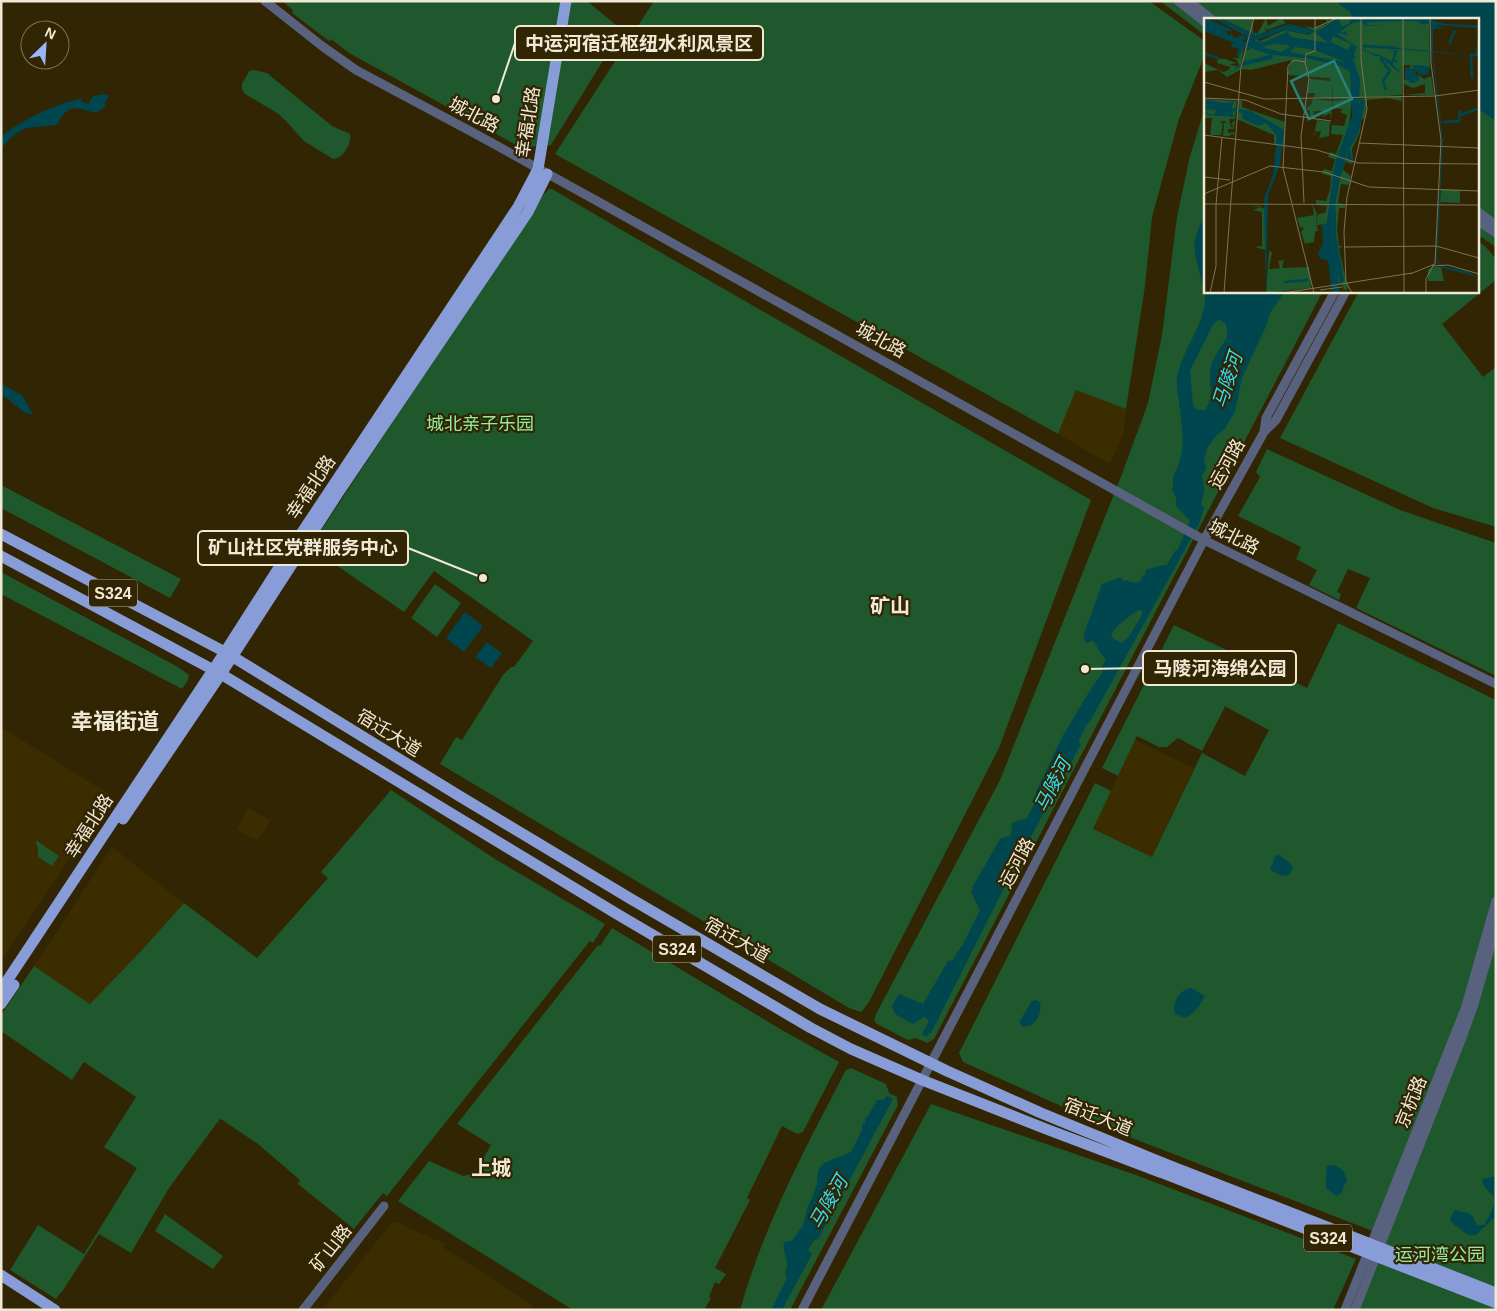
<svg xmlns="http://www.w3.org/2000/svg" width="1497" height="1311" font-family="Helvetica,'Noto Sans SC',sans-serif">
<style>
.built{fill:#3c2d00}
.green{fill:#1e582c}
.water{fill:#00464f;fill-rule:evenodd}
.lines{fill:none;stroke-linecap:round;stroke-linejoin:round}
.minor{stroke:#58627e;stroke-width:9}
.major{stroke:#889dd7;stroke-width:11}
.major-bridge{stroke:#889dd7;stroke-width:11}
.labels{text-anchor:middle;stroke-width:4.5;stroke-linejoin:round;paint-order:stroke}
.shield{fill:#312503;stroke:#b7ae97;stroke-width:1}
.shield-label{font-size:16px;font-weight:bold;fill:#f0e9d6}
.street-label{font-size:18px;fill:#f0e9d6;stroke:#312503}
.park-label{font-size:18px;fill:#92eca2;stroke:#312503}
.water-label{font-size:19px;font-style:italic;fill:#31dff6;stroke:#312503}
.quarter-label{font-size:20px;font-weight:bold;fill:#f0e9d6;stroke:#312503}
.district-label{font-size:22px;font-weight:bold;fill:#f0e9d6;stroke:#312503}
.inset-river{fill:none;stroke:#00464f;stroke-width:2.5}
.inset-road{fill:none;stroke:#7d7357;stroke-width:1}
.view{fill:#268278;fill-opacity:0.15;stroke:#268278;stroke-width:2.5}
.inset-edge{fill:none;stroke:#f0e9d6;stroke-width:2.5}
.leader{fill:none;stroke:#f0e9d6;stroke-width:2}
.callout-dot{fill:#f0e9d6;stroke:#312503;stroke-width:2}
.callout{fill:#312503;stroke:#f0e9d6;stroke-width:2}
.callout-label{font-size:19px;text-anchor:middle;font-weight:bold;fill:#f0e9d6}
</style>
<rect width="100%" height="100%" fill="#312503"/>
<path class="built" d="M1076,390L1126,409L1124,433L1110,464L1058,434Z
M1,727L112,796L1,961Z
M1135,740L1194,768L1152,857L1093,829Z
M248,808L271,821L258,839L251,838L239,831L237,829Z
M112,847L184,903L141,951L90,1004L34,966Z
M396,1222L445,1244L443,1247L532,1305L531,1307L535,1310H325L323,1309L391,1223Z"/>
<path class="green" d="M282,1H587L622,30L551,145L529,147L518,146L349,53L331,39L329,41L292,13L293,10Z
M654,1H1149L1206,42V52L1179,119L1152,217L1145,286L1126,409L1076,390L1058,434L555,154Z
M1160,1H1496V247L1478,235V19H1206V36Z
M254,70L267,73L332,126L350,134C352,143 343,159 333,159L304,141L285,120L277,113L245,94C237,84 246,80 249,71Z
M1206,104V291H1323L1183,559L934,1039L927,1043L916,1038L908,1040L877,1024L874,1020L876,1014L1000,780L1122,474L1148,403L1162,335L1177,217L1190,156Z
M549,189H552L632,236L1091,500L999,748L869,1002L861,1012L849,1008L440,764L456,737L462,740L503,675L511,667H514L533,641L434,571L404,612L310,547L544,194Z
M1478,242L1484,245L1496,259V280L1442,324L1483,377L1496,367V527L1433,508L1280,438L1359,291H1478Z
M1267,449L1400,510L1496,543V676L1356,608L1370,578L1348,569L1337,592L1341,594L1339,600L1309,585L1317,570L1296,559L1301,547L1238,516L1260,477L1256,472Z
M1,485L181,579L170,598L1,508Z
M1,572L178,667L189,675L188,680L182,689L1,594Z
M435,584L461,603L437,637L411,618Z
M1338,623L1496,700V1310H1358L1388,1237L1132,1138L963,1062L959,1053L1095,783L1111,791L1093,829L1152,857L1202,753L1245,776L1269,730L1226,707V705L1202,751L1178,738L1167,747H1159L1137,736L1118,776L1102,768L1174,625L1307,688Z
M391,790L495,859L605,924L593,943L590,941L387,1196L383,1193L354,1229L298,1184L300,1180L258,1144L221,1119L219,1120L169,1188L131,1253L99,1234L62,1292H61L56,1299L10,1270L38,1225L84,1254L137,1168L104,1147L136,1097L84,1062L72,1080L1,1031V1015L34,966L90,1004L141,951L184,903L257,958L328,878L321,872Z
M37,841L59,856L52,866L38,857V849L36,842Z
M612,928L782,1030L839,1062L803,1132L797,1134L782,1126L747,1198L750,1200L715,1268L726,1274L719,1284L715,1282L709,1297L711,1298L704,1310H573L398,1201L429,1161L463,1176L475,1173L491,1145L457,1124L598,945L600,946Z
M851,1068L886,1084L889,1093L897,1097L898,1105L790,1310H740C764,1225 805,1148 846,1070Z
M931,1104L1136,1175L1356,1259L1333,1310H821Z
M165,1214L223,1256L213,1269L155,1231Z"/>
<path class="water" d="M1335,1H1496V121L1478,109V19H1353L1350,12Z
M104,94L109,96L104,104L106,106L96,113C75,108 69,102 57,125L26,128L15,134L1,148V137C20,120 57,104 82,98L81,101L88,104L93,96Z
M1206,213V291H1285L1270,313L1267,324L1242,378L1235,411L1225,429L1216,436L1208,447L1204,458L1206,468L1202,476C1205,488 1205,491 1201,504L1204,508L1199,524L1089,723L1087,724L1079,740V743L1081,744L1014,868L931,1033H929L927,1037L922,1034L929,1021L924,1017L913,1024L895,1014L892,1006L899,994L923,1004L948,961L953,960L958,951L962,946L980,910L971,892L973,886L1000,839L1011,835L1012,823L1027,818L1036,801V792L1062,737L1089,692L1103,671L1102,666L1105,662V659L1093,641L1086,643L1084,639V634L1102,584L1121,577L1123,581L1128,580L1129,582L1132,581L1133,583L1141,581L1142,576L1146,574L1145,570L1159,566L1167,565L1175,551L1178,549L1190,521L1176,506V497L1172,490C1174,485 1172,480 1174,475C1187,450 1182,428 1179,401C1178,394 1176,386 1177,379C1181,350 1203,329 1205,300C1205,293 1203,285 1201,278C1193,247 1190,243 1206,213ZM1220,320L1226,324L1227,332V337C1222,346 1214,356 1211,366C1208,380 1215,398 1205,410C1199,410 1196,411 1193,405L1190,371L1213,325L1217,321ZM1139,610L1142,611V615L1128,638L1121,643L1114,639L1111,635C1113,632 1113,630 1116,628C1118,625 1137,610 1139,610ZM1063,754L1066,759L1047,795L1044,794L1041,791C1043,786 1046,781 1049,777C1054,766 1050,761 1063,754Z
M1,384L22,395L32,413L31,415L24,412L1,394Z
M465,612L483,626L464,652L446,638Z
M487,642L502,653L491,668L475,657Z
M1278,854L1291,864L1293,868L1289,875L1283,876L1270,870L1275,857Z
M1191,988L1205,996C1200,1005 1195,1013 1185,1018L1175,1014C1172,1002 1179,990 1191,988Z
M1036,1000L1040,1002C1042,1015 1036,1026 1023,1027L1019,1022L1032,1001Z
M887,1096L893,1098L892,1101L818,1239L814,1240L808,1250L812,1254L782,1310H771L787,1278L785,1273C791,1261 782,1254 784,1242L792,1241L803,1225L808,1206L813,1196L817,1183L818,1171L821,1166L824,1163L851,1152L862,1130V1124L865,1123V1118L868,1116L877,1100H883Z
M1335,1165C1342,1169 1346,1172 1347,1181L1343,1187L1342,1193L1336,1196L1326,1188V1175L1327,1166Z
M1496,1176V1216L1477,1234C1468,1238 1466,1233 1459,1228C1457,1226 1454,1225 1452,1223L1450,1219L1454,1211L1456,1210C1469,1215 1470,1209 1477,1225H1484C1488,1218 1497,1204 1493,1196C1488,1190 1483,1187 1482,1179Z"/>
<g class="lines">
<path class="minor" d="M265,1L322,46L356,70L472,132L597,201L1204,540L1496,684
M1178,1L1206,23
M1189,1L1211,19
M1478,212L1496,225
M1478,221L1496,233
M1264,432L1266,418L1335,291
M303,1310L384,1206
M802,1310L1204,540L1264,432L1276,420L1346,291
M1345,1310L1465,1009L1496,901
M1355,1310L1463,1035L1474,1004L1496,928"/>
<path class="major" d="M1,534L225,652L461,797L631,899L820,1009L947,1071L1041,1113L1163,1163
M1,556L221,674L617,914L811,1028L851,1049L922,1080L1046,1129L1160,1172
M123,819L221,674L338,493L528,212L547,174
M1,990L225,652L287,555L518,207L538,169L566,1
M1,1004L14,985
M1,1275L55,1310"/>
<path class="major-bridge" d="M1163,1163L1496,1293
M1160,1172L1496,1303"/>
</g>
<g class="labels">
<g class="shield">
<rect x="89" y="579.5" width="48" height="27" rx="4"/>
<rect x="653" y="935.5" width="48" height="27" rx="4"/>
<rect x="1304" y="1224.5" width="48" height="27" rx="4"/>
</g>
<g class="shield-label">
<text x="113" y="599">S324</text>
<text x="677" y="955">S324</text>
<text x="1328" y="1244">S324</text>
</g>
<g class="street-label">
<text transform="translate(474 115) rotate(28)" y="6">城北路</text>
<text transform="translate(528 122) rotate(-81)" y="6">幸福北路</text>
<text transform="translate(881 340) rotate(29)" y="6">城北路</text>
<text transform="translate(1227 464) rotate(-61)" y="6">运河路</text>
<text transform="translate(311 487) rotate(-56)" y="6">幸福北路</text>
<text transform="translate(1234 537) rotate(27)" y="6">城北路</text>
<text transform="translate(389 733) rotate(32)" y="6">宿迁大道</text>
<text transform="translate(89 826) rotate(-57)" y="6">幸福北路</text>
<text transform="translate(1017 863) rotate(-62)" y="6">运河路</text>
<text transform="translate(737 940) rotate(30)" y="6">宿迁大道</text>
<text transform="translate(1411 1102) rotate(-68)" y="6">京杭路</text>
<text transform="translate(1098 1117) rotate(22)" y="6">宿迁大道</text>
<text transform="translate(331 1248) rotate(-52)" y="6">矿山路</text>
</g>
<g class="park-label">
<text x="480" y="430">城北亲子乐园</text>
<text x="1440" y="1261">运河湾公园</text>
</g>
<g class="water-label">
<text transform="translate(1227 380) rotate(-72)" y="7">马陵河</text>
<text transform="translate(1052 785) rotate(-63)" y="7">马陵河</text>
<text transform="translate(828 1202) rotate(-60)" y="7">马陵河</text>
</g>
<g class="quarter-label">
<text x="890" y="613">矿山</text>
<text x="491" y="1175">上城</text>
</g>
<g class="district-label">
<text x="115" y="729">幸福街道</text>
</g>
</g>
<g transform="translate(1204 18)">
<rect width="275" height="275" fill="#312503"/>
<path d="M9,0L56,23L81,12L105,17L110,13L100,8L112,10L111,8V0L112,9L123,6L122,0L126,4L132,0L225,3L226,53L225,49H214V56L212,49L206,53V47H199L198,77L148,80L145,108L130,152L123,206L113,207L114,213H111L114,196L121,195L123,188L112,187V182L122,183L126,172L127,158L118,156L120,151L128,153L131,141L124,139L126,134L132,136L139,117L127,116L128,107L140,108L143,97L136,94L139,91L128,90L129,83L144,81H129V67L128,81L110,79L111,75H103L106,61L126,63V60L83,57L87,42L47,52L37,51L43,24L52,23ZM17,0H49V15H54L62,0L64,8L77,0L82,5L63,12L61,9L62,13L54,18ZM28,25L40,28L36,52L23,59L14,52L0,54V45L19,54L25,52L26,49L13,45L14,41H22L32,45L25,47L35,48L33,42L28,40H35V30L40,29ZM214,57L220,61L227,58L230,77H200L221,75V66L209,70L200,66V62L203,61L212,65L209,60L215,62ZM197,78L198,83L183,80L163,82L161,99L157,102L156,114L148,131L149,146L141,144L139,152L147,158L145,167L137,166L134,185L142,186L141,190H135L133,211L135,228H139L135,231L144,271L140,272L138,267H134L133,257L129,218L131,185L138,148L152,107L154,81ZM0,81L33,83L31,101H25L27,109H30L27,106L31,102L30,111H24V115L30,114V119L28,115L26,118H19L20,105H23L20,103L15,104L19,105L17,117H6L8,100H0ZM109,81L128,83L127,103L126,95L119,99L120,93H109L110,97L106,100V93L101,91L107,87ZM35,83H38V89L81,104L80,127L70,126V117L33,101ZM113,102L126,104L125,118L115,120L117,114L112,113L110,119ZM237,171L256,172V185L236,184ZM108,185L113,196L110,224L101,226L97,214L100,210L96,209L93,200L110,197ZM57,188L58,191L62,188V232L50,229L58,228V194L49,192L57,189H46ZM65,233L68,234L65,251L76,250L74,243L80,242L78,250L105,249L107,270L62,275ZM231,249H237L240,263H224V251Z" fill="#1e582c"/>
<path d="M2,0L30,13H22L25,18L27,15L31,20L37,17L42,19L41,22L36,21L42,24L43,19L49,21L9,0H17L54,18L52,15L55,16L62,0L55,16L85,6L114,13L134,0H138L135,3L138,8L145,6L146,0H220L242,6L275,7V10L229,7L240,10L229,11V33L275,39L229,34L239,121L236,184L240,186H236L233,242L238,248L257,252L262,253L275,259L238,250L232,243L238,121L228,34L194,31L190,42L195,43L188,45L194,52L199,51L195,52L196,55L175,38H171L153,29L161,32L162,29V33L175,37L188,43L190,34L185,30L192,33L193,30H194L227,33V4L220,7L212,3L163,4V7L180,8H162L161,14L162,7L159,6L158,5L162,4H150L137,13L136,15L142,13L144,17L132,15L153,29L150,36L152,41H149L156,61L155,87L157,81L161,83L155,114L146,130L148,141L142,144L145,128L133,173L130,198L132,189V217L140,263L135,266L136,257L133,261L136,275H128L124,243L116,240L114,235L119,226L118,207L123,205L131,144L148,98L146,54L137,48L101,40L68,37L69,41L37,48L22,57L32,50V46L33,49L41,43L66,37L44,29L47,32H43L40,28L36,38L32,39L35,31L28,29L27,25L38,28L0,13ZM82,12L105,17L109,14L125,25L88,19L83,14L60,24L49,23ZM129,18L147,26L144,32L127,24ZM69,26L84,27L86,29L77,34L58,29ZM91,29L111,32L141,44L86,34ZM213,47L226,49L224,54L227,56L215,57L213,48L211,55L216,61L213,64L210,59L212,64L208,65L201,61V50L206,49L208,53L210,49L206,48ZM3,82L19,85L30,84L27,90L47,93L80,112L76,147L64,177L62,275L60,181L69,157L73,118L62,105L54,108L39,101L38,95L28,93L30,99L4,97L0,94L9,97L13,92L0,91V88L8,87L0,86Z" fill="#00464f" fill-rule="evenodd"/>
<path class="inset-river" d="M245,26L251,12M159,28L193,30M0,35L15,41M266,37H273L275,22M267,39L268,60M176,40L186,53L179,63L182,72M257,97L273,91M239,104L255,103L256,92M80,264L104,262"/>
<path class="inset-road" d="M199,0L200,275M111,10L133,0M101,44L90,42L84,48L79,150L110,275M0,64L60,81L231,78L275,72M0,80L41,82L77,96L127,103M0,117L113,132L154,145L275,146M155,125L275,130M0,159L26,162M0,176L66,148L120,154L165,169L275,173M100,185L97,118L105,61L101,44L102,36L111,33V0M0,186L275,187M140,229L232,228L275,240M228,248L244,247L275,256M206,256L231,246L237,122L227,45L226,0M116,272L138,269M6,275L12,248V187L18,119M20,275L37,49L50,0M79,275L208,255M148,275L142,264L140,214L143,179L163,91L157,42V0M222,275V261L230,246"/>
<path class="view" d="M130,43L148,81L105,101L87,63Z"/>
<rect width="275" height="275" class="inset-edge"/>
</g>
<path class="leader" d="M496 99L515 43M483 578L408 548M1085 669L1143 668"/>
<g class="callout-dot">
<circle cx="496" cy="99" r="5"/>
<circle cx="483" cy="578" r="5"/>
<circle cx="1085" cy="669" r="5"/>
</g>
<g class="callout">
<rect x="515" y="26" width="248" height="34" rx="5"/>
<rect x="198" y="531" width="210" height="34" rx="5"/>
<rect x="1143" y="651" width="153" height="34" rx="5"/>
</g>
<g class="callout-label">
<text x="639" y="50">中运河宿迁枢纽水利风景区</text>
<text x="303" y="554">矿山社区党群服务中心</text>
<text x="1220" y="675">马陵河海绵公园</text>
</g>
<rect width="1497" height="1311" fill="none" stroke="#f0e9d6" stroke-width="5"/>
<g transform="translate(45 45) rotate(25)"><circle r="24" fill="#312503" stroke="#7d7357"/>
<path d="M0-4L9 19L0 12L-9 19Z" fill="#9bb5fd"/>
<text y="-8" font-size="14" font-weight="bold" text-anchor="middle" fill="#f0e9d6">N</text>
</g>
</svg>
